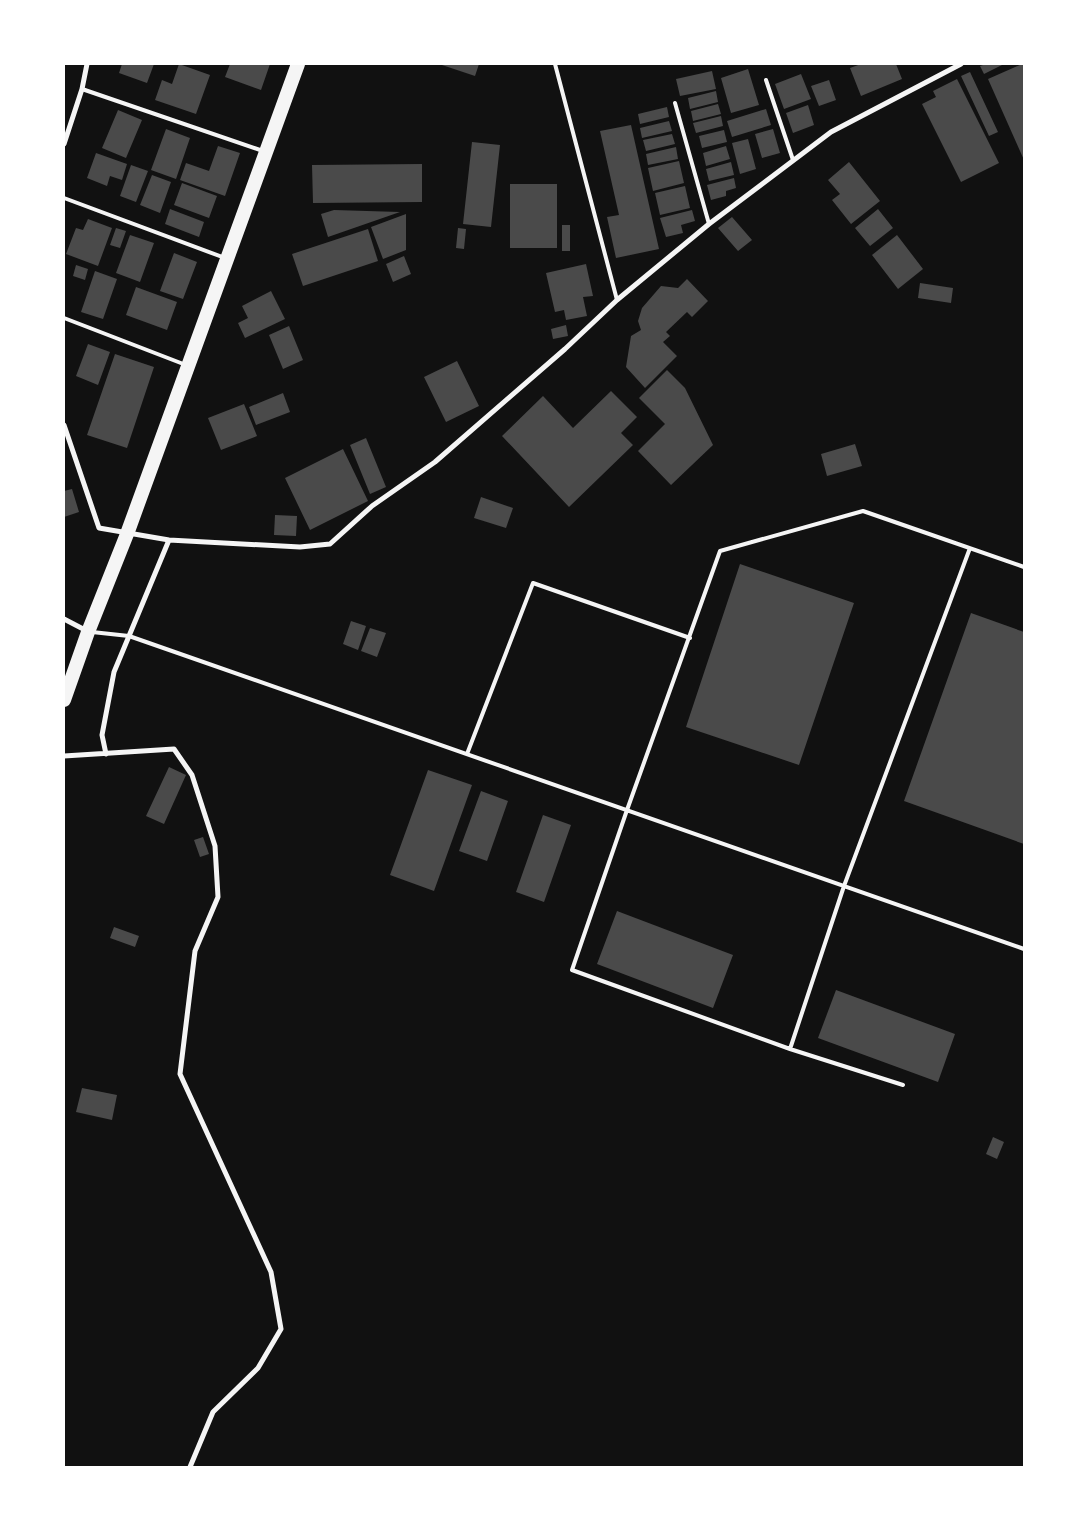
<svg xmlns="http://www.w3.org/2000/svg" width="1088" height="1531" font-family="'Source Sans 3',sans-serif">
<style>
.building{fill:#4a4a4a}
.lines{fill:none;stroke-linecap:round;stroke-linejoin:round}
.service{stroke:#f5f5f5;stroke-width:4}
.minor{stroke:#f5f5f5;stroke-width:5}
.trunk{stroke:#f5f5f5;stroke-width:14}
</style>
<rect width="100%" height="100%" fill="#111"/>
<path class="building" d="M122,64H154L147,83L119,73Z
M179,64L210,75L196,114L155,100L162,80L172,84Z
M230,64H270L261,90L225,77Z
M439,64H479L475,76Z
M861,64H896L902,79L861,96L850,68Z
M986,64H1004L984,74L980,66Z
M1022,64H1024V160L988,79Z
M748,69L759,105L731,113L721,78Z
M712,71L716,89L680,96L676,79Z
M970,72L998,132L989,136L961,76Z
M801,74L811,99L784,109L775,84Z
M957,79L999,163L961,182L922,104L936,97L933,91Z
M829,80L836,100L819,106L811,86Z
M716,91L718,102L690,109L688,98Z
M718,104L721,114L693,121L691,111Z
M808,105L814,125L793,133L786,113Z
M667,107L669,117L640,124L638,114Z
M766,109L771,125L732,137L727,121Z
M118,110L142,120L126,158L102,148Z
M721,116L723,126L696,133L693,123Z
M669,121L672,131L642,138L640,128Z
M631,125L659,249L616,258L607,217L619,215L600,131Z
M166,129L190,138L176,179L151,170Z
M773,129L780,153L762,158L755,134Z
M724,130L727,142L702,148L699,136Z
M672,134L675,144L646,151L643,140Z
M748,139L756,169L740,174L732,143Z
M472,142L500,145L491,227L463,224Z
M218,146L240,153L225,196L180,180L186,163L209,171Z
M726,146L730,159L706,166L703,153Z
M676,147L678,159L648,165L646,154Z
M96,153L127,164L122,180L110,176L107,186L87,178Z
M679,161L684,183L653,191L648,168Z
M731,162L734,175L709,181L706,169Z
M849,162L880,201L851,224L832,200L840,194L828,180Z
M422,164V202L313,203L312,165Z
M131,165L148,171L136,202L120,196Z
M152,175L171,182L160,213L140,205Z
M734,178L736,188L726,191V196L711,200L707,185Z
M182,183L217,196L209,218L174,205Z
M510,184H557V248H510Z
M685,186L690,208L660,215L655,193Z
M170,209L204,222L199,237L165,224Z
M878,209L893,228L870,246L855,228Z
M334,210L400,212L328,237L321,214Z
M692,210L695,221L681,225L683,233L666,237L660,218Z
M406,214V250L383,259L371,227Z
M732,217L752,240L738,251L718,228Z
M88,219L112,228L98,266L66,254L76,228L83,230Z
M562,225H570V251H562Z
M116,228L126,231L120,248L110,245Z
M458,228L466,229L464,249L456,248Z
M368,229L378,261L303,286L292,254Z
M130,235L154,243L140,282L116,273Z
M897,235L923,269L898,289L872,255Z
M174,253L197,262L183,299L160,291Z
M404,256L411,274L393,282L386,264Z
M586,264L593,296L583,297L587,316L566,320L564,310L555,312L546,273Z
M76,265L88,269L85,280L73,276Z
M95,271L117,279L103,319L81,312Z
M687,279L708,301L692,317L687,312L666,332L670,336L663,342L677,356L645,388L626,367L631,336L641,330L638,321L642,308L661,286L678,288Z
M920,283L953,288L951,303L918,298Z
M136,287L177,302L167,330L126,315Z
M271,291L285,319L245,338L238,323L248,318L242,306Z
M566,325L568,336L553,339L551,329Z
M289,326L303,360L283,369L269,335Z
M88,344L110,352L98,385L76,376Z
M115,354L154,367L127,448L87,435Z
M457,361L479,406L446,422L424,377Z
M667,370L685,388L713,445L671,485L638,451L665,424L639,398Z
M611,391L637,417L621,433L633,445L569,507L502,436L543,396L573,428Z
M283,393L290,412L256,425L249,407Z
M244,404L257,436L221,450L208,418Z
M366,438L386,487L370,494L350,445Z
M855,444L862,466L827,476L821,454Z
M343,449L368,501L310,530L285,478Z
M72,489L79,512L64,517V491Z
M481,497L513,508L506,528L474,518Z
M275,515L297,516L296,536L274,535Z
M740,564L854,603L799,765L686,727Z
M971,613L1024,632V844L904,801Z
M351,621L366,626L358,650L343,644Z
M370,628L386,633L377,657L361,651Z
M169,767L186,775L164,824L146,816Z
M428,770L472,785L434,891L390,875Z
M481,791L508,801L487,861L459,851Z
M543,815L571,825L544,902L516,892Z
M203,837L209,854L200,857L194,840Z
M617,911L733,955L713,1008L597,964Z
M114,927L139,936L135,947L110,938Z
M836,990L955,1034L938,1082L818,1038Z
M82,1088L117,1095L112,1120L76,1112Z
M993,1137L1004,1142L997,1159L986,1154Z"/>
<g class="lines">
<path class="service" d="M555,64L617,300
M766,80L793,160
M82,89L263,151
M675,103L709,224
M64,198L225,258
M64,318L186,365
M92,632L129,636L1024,949
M467,754L533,583L690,638
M790,1049L844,886L970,548
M903,1085L790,1049L572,970L627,810L720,551L863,511L1024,567"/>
<path class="minor" d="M64,144L82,89L87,64
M64,425L99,528L169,540L300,547L330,544L372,506L435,462L565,349L617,300L709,224L831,132L961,64
M64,619L87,631
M106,754L102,735L114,672L169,540
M64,756L174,749L192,775L215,846L218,897L195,951L180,1074L271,1272L281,1329L258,1368L213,1412L190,1467"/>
<path class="trunk" d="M64,700L88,632L127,534L298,64"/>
</g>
<rect width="1088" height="1531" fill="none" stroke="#ffffff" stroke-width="130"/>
</svg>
